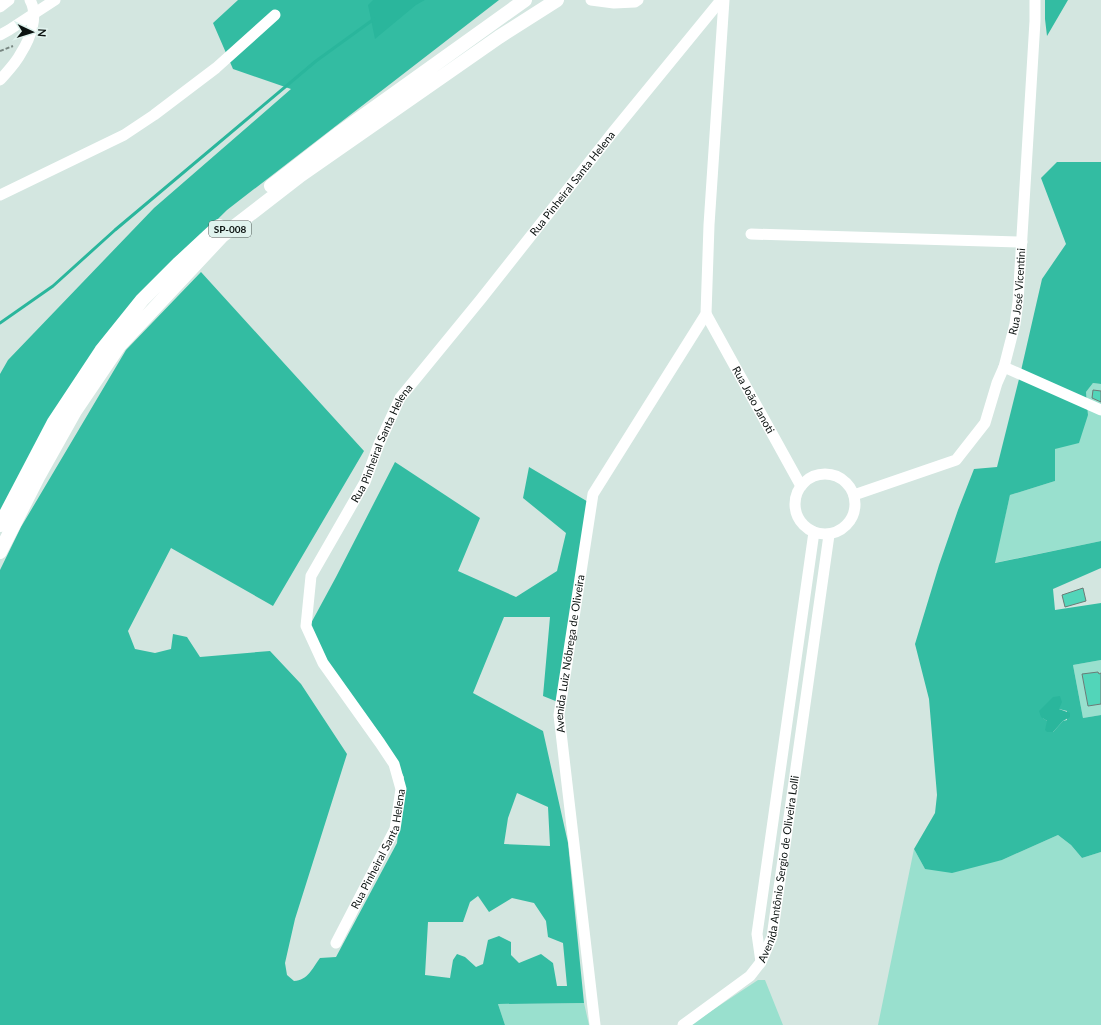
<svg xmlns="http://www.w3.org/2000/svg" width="1101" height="1025" font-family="Lato,sans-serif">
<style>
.green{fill:#99e0ce}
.forest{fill:#33bca2;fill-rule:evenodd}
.water{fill:#2ab69c}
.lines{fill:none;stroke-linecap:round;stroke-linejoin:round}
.stream{stroke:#2ab69c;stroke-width:3}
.building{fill:#52d5b9;stroke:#6a7b76}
.path{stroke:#788681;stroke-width:2;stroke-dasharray:4 2;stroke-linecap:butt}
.minor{stroke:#fff;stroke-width:11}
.major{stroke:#fff;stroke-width:14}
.labels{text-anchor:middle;stroke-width:3;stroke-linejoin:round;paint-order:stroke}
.shield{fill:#e0f3ee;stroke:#4c5653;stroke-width:1}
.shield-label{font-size:10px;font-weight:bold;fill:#0c1311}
.street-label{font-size:11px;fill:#0c1311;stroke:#e0f3ee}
</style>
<rect width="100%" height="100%" fill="#d3e6e0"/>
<path class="green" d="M1093,383L1101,384V541L994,563L1010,495L1055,481V449L1088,415L1086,392Z
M1101,660V673L1099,674L1098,672L1082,675L1088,706L1101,704V715L1083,718L1073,665Z
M1058,835L1071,845L1082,858L1101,852V1025H878L914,849L925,869L1002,860Z
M758,980H765L783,1025H690Z
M584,1003L589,1025H505L498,1004Z"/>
<path class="forest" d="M238,0H499L227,210L135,301L0,513V374L8,360L154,208L291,89L233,69L213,23Z
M1045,0H1068L1047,36L1045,19Z
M1057,162H1101V384L1093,383L1086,392L1088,415L1079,443L1055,449V481L1010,495L995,563L1101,541V568L1053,589L1055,610L1101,603V660L1073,665L1083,718L1101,715V852L1082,858L1071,845L1058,835L1002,860L952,873L925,869L914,849L935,813L937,795L929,699L915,644L939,565L958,510L974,469L997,467L1020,375L1042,279L1066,244L1041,178ZM1059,709L1067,711V720L1063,721L1053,732L1047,721L1043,718Z
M201,272L364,451L273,606L171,548L128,631L135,649L155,653L171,649L173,634L187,637L200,657L270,651L301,684L347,754L295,919L285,963L287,975L294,981C308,980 312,969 320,958L336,957L397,843L404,777L380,734L324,662L310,625L336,577L395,462L480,518L458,571L516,597L557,571L566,533L523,498L529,467L590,503L558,702L543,696L550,617H504L473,693L543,731L568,843L584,1003L498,1004L505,1025H0V570L21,527L126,350ZM517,793L548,807L550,846L504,844L508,818ZM478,896L489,912L512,898L534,903L546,921L548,937L563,943L567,986H557L553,963L541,954L519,963L511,955V942L499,936L488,940L483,964L476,967L465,957L457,954L453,960L450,978L425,975L428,922H463L470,902Z"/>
<path class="water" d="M373,0H425L416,5L375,39L368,5Z
M1060,696L1062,702L1059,709L1070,713V717L1063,721L1053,732H1047L1045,730L1047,721L1041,717L1039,711L1053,697Z"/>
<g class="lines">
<path class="stream" d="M0,323L53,286L115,230L316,61L374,19"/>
</g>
<path class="building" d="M1093,390L1101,391V402L1092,398Z
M1083,588L1086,601L1065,607L1062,595Z
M1098,672L1099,674L1101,673V704L1088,706L1082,674Z"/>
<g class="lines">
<path class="path" d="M0,51L13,46"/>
<g class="minor">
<path d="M591,0L614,3L635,2L638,0"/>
<path d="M0,7L9,0"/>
<path d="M0,35L9,30L55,0"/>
<path d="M0,80C7,72 16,63 21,53C30,39 39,16 30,0"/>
<path d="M0,195L124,135L154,115L216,68L275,15"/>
<path d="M751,234L1022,242"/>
<path id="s1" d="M706,314L801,486"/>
<path d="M1004,367L1101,410"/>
<circle cx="825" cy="504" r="30"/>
<path id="s2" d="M854,495L956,460L985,423L997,383L1004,367L1015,324L1018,302L1035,21V0"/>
<path id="s3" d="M336,943L395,829L401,789L394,764L380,743L323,663L306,626L311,576L365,482L379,444L400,398L481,299L613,132L721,0"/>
<path d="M761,962L757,934L814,532"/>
<path id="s4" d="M595,1025L559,715L593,494L706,314L709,225L724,0"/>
<path id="s5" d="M683,1025L750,976L761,962L772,937L829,535"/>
</g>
<path class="major" d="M271,186L338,134L525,0
M0,525L54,422L101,351L142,300L178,264L219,226
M0,552L38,477L75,411L119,346L222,236L301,175L499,37L557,0"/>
</g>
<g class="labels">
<rect class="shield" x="209" y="221" width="42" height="16" rx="3"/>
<g class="shield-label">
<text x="230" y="233">SP-008</text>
</g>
<g class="street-label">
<text dy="4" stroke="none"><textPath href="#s3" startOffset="884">Rua Pinheiral Santa Helena</textPath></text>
<text dy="4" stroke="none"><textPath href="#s2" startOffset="291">Rua José Vicentini</textPath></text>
<text dy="4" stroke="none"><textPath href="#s1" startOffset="98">Rua João Janoti</textPath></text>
<text dy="4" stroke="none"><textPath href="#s3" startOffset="560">Rua Pinheiral Santa Helena</textPath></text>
<text dy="4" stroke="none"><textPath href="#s4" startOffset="374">Avenida Luiz Nóbrega de Oliveira</textPath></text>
<text dy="4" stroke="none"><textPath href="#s3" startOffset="104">Rua Pinheiral Santa Helena</textPath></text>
<text dy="4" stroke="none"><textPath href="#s5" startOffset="196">Avenida Antônio Sergio de Oliveira Lolli</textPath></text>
</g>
</g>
<g transform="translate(32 32) rotate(94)" stroke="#e0f3ee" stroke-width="3" paint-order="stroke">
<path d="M0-3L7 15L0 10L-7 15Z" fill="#0c1311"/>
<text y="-6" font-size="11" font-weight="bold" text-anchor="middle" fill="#0c1311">N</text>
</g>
</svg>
